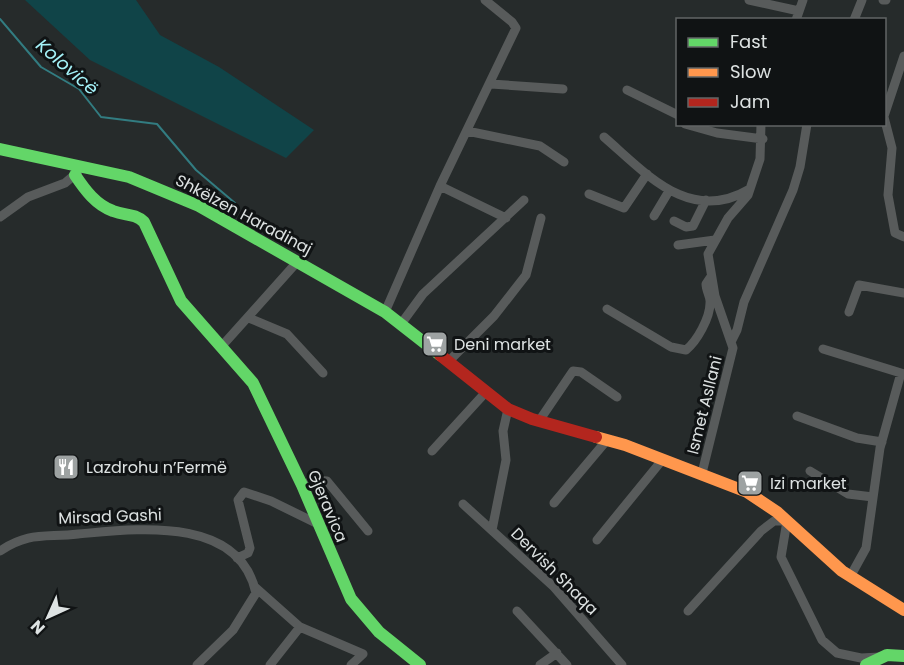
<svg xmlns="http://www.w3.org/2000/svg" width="904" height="665" font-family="Poppins,sans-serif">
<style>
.green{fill:#104448}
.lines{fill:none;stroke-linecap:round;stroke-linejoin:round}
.stream{stroke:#327c81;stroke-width:2}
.street{stroke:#585b5b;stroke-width:9}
.fast{stroke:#63d668;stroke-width:12}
.slow{stroke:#ff974d;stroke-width:12}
.jam{stroke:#b3261e;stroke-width:12}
.labels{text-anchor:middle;stroke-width:6;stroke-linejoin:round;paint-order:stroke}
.street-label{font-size:16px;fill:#dde2e2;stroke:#101314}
.poi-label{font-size:16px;fill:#dde2e2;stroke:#101314;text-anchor:start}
.water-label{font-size:18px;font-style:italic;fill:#a4f2f8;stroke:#101314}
</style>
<rect width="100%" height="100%" fill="#262b2b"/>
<path class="green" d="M25,0H136L160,35L219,67L314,130L286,158L90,60Z"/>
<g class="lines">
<path class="stream" d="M0,19L41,67L79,89L101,117L157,124L196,170L235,203"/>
<path class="street" d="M749,0L799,11
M883,0H886
M796,20L803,0
M854,20L862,0
M491,84L563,89
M627,90L678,115
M884,116L904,56
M884,117L892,148L888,195L895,233L904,237
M685,124L717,133L763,139
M467,131L540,146L564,162
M604,137C646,173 689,225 750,189
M440,186L506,218
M589,194L624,208L647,174
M654,216L669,191
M0,217L28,197L65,183L78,172
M674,221L686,227L693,226L706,200
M678,245L715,240
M607,309L671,347L686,350C697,341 710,318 710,303C711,297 706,291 706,284L710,278
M385,312L440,186L516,28L512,22L485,0
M849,312L859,285L904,293
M249,318L287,334L323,373
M401,324L423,294L524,200
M731,342L737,330L744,302L793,190L800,167L807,124
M221,347L298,261
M823,349L904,374
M448,362L494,316L526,275L541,218
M797,416L857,438L882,442
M539,421L573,371L581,372L617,397
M432,451L485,393
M810,471L848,494L873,497
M702,473L733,348L715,296L708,254L728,218L748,195L760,159L761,124
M302,485L315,480L327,481L368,531
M554,503L607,440
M463,504L554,587L622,665
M492,530L506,460L503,431L508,409
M597,540L663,459
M0,551C30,531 46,538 78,534C136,529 239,515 256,593L233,630L197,665
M237,558L248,553L250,548L238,500L244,492L271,501L320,525
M850,577L866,548L880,448L901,373
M255,587L300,627L363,654L351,665
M517,611L567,665
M688,611L761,531L774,521H787L781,557L822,640L837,653L861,658L880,657
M270,665L300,627
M540,665L557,653"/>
<path class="fast" d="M0,149L129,177L199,206L385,312L440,355
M75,175C85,190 96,205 113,211C126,216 134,213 144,222L181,301L253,383L302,485L351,599L379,632L420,665
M866,665L887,655L904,656"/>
<path class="slow" d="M596,437L625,445L747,492L777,512L842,571L904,610"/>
<path class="jam" d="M440,355L508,409L532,419L596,437"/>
</g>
<defs>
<g id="supermarket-square" transform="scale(1.35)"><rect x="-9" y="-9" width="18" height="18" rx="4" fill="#9da2a2" stroke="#101314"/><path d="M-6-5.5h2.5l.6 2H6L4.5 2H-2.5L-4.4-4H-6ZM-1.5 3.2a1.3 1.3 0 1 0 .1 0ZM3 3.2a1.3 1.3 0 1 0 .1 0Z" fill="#fff"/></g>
<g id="restaurant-square" transform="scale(1.35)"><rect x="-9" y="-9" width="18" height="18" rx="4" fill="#9da2a2" stroke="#101314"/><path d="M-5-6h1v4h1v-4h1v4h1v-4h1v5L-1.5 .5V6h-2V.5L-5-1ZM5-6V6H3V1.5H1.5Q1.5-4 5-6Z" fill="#fff"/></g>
</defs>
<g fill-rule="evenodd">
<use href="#supermarket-square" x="435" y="344"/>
<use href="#restaurant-square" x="66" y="467"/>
<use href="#supermarket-square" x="750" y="483"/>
</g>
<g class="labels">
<g class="street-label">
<text transform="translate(244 214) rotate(28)" y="6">Shkëlzen Haradinaj</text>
<text transform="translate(704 405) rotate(-76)" y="6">Ismet Asllani</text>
<text transform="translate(328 506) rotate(67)" y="6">Gjeravica</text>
<text transform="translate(110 516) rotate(-2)" y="6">Mirsad Gashi</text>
<text transform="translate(555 571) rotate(45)" y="6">Dervish Shaqa</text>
</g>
<g class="poi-label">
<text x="454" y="350">Deni market</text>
<text x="86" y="473">Lazdrohu n’Fermë</text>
<text x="770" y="489">Izi market</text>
</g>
<g class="water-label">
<text transform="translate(67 67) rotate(41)" y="6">Kolovicë</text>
</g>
</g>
<rect x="676" y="18" width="210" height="108" fill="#101314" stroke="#626666" stroke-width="1.5"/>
<rect x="688" y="38" width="30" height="9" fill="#63d668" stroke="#626666" stroke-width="1.5"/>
<text x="730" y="48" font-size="18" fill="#dde2e2">Fast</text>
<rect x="688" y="68" width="30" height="9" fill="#ff974d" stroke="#626666" stroke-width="1.5"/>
<text x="730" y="78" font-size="18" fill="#dde2e2">Slow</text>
<rect x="688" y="98" width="30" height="9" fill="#b3261e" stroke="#626666" stroke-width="1.5"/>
<text x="730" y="108" font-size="18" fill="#dde2e2">Jam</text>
<g transform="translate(48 617) rotate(225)" stroke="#101314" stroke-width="4.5" paint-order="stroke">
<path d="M0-4.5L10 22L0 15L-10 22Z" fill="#dde2e2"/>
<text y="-9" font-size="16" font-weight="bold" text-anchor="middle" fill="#dde2e2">N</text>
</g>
</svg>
